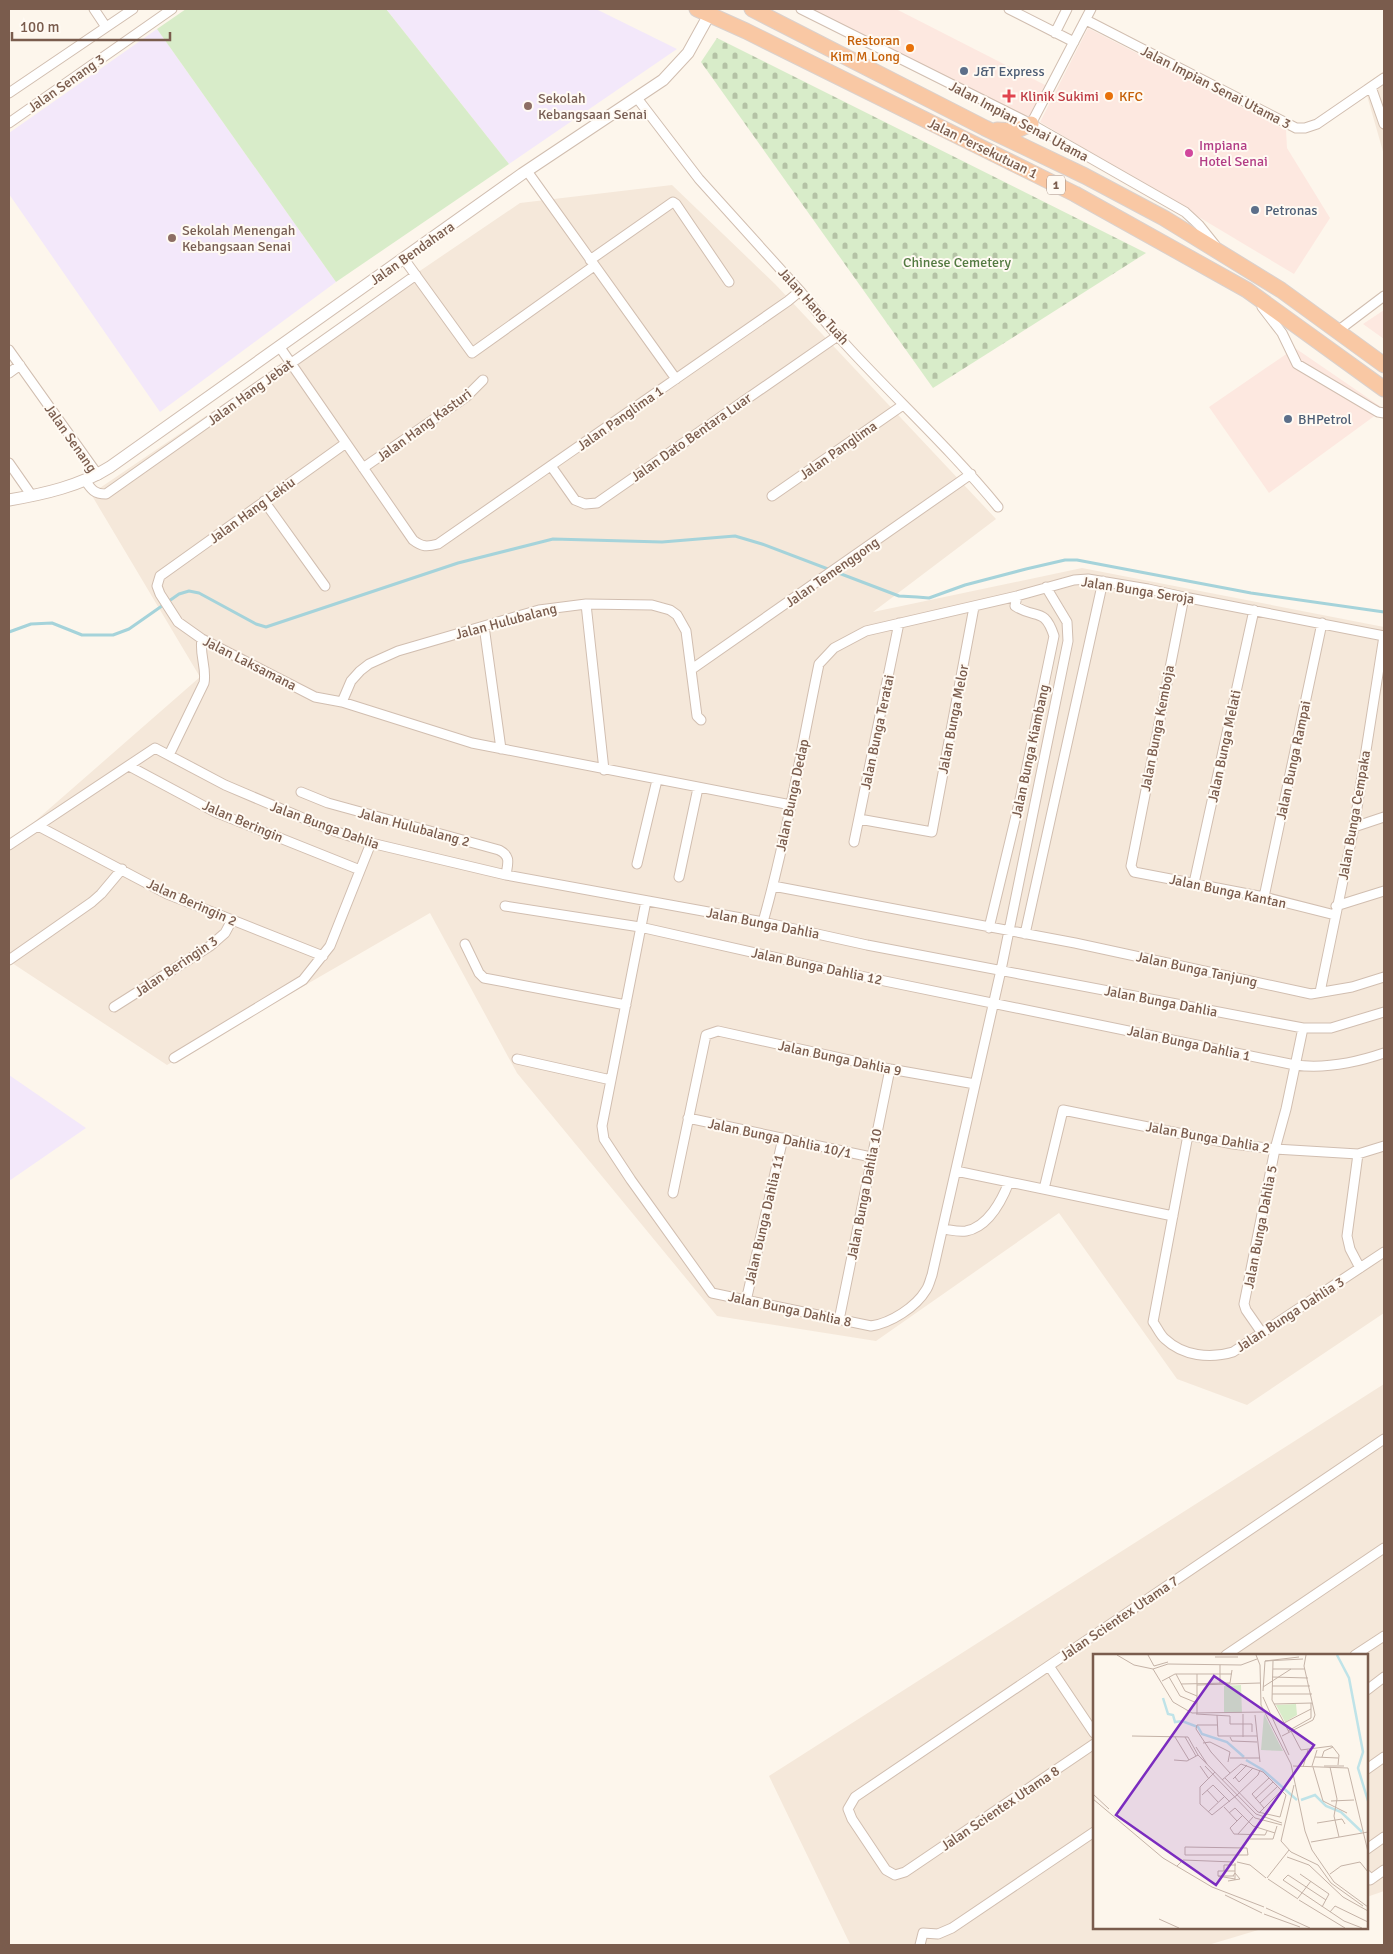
<svg xmlns="http://www.w3.org/2000/svg" width="1393" height="1954" font-family="Signika,sans-serif">
<style>
.residential{fill:#f5e8da}
.commercial{fill:#fde8e0}
.education{fill:#f3e8fa}
.cemetery{fill:url(#cemetery-stones)}
.pitch{fill:#d8ecc9}
.lines{fill:none;stroke-linecap:round;stroke-linejoin:round}
.stream{stroke:#a5d3da;stroke-width:3}
.minor-casing{stroke:#d1beb0;stroke-width:11}
.tertiary-casing{stroke:#d1beb0;stroke-width:13}
.trunk-casing{stroke:#dad1cd;stroke-width:17}
.minor{stroke:#fff;stroke-width:9}
.tertiary{stroke:#fff;stroke-width:11}
.trunk{stroke:#f9c8a4;stroke-width:15}
.food-dot{fill:#e8710a;stroke:#fffaf3;stroke-width:2}
.service-dot{fill:#5c6f8a;stroke:#fffaf3;stroke-width:2}
.health-dot{fill:#e0444e;stroke:#fffaf3;stroke-width:2}
.education-dot{fill:#8d6e63;stroke:#fffaf3;stroke-width:2}
.hotel-dot{fill:#d1479c;stroke:#fffaf3;stroke-width:2}
.labels{text-anchor:middle;stroke-width:4;stroke-linejoin:round;paint-order:stroke}
.shield{fill:#fffaf3;stroke:#a28b7f;stroke-width:1}
.shield-label{font-size:12px;font-weight:bold;fill:#7a5c4d}
.food-label{font-size:14px;fill:#c56008;stroke:#fffaf3;text-anchor:end}
.service-label{font-size:14px;fill:#4e5e75;stroke:#fffaf3;text-anchor:start}
.street-label{font-size:14px;fill:#7a5c4d;stroke:#fffaf3}
.health-label{font-size:14px;fill:#be3a42;stroke:#fffaf3;text-anchor:start}
.education-label{font-size:14px;fill:#785e54;stroke:#fffaf3;text-anchor:start}
.hotel-label{font-size:14px;fill:#b23c85;stroke:#fffaf3;text-anchor:start}
.park-label{font-size:14px;fill:#537a41;stroke:#fffaf3}
.inset-river{fill:none;stroke:#bfe3e8;stroke-width:2.5}
.inset-road{fill:none;stroke:#c5b3a7;stroke-width:1}
.view{fill:#7b2cbf;fill-opacity:0.15;stroke:#7b2cbf;stroke-width:2.5}
.inset-edge{fill:none;stroke:#7a5c4d;stroke-width:2.5}
</style>
<defs>
<pattern id="cemetery-stones" width="16" height="16" patternUnits="userSpaceOnUse" patternTransform="scale(1.25)"><rect width="16" height="16" fill="#d8ecc9"/><path d="M2 7V4a2 2 0 0 1 4 0v3zM10 15v-3a2 2 0 0 1 4 0v3z" fill="#b4c2a5"/></pattern>
</defs>
<rect width="100%" height="100%" fill="#fdf6ec"/>
<path class="residential" d="M1384,71V155L1364,85Z
M672,185L775,284L996,519L873,612L1082,568L1384,627V1313L1247,1405L1177,1379L1059,1213L876,1341L717,1316L517,1073L430,913L167,1065L9,961V844L200,677L91,494L520,203Z
M1384,1384V1891L1367,1897V1655H1094V1928H1265L1208,1945L850,1944L769,1776Z"/>
<path class="commercial" d="M810,9H896L1047,86L1029,119Z
M1088,28L1286,130L1287,148L1330,218L1294,274L1040,122Z
M1384,310V339L1363,324Z
M1295,348L1384,409L1269,493L1209,407Z"/>
<path class="education" d="M386,9H596L677,49L509,164Z
M157,29L336,282L160,412L9,194V133Z
M9,1075L86,1128L9,1181Z"/>
<path class="cemetery" d="M717,38L1146,253L933,388L701,62Z"/>
<path class="pitch" d="M186,9H386L509,164L336,282L157,29Z"/>
<g class="lines">
<path class="stream" d="M9,632L31,624L52,623L82,635H113L129,629L179,594L189,591L199,593L256,624L266,627L458,563L553,539L662,542L735,536L762,544L899,596L917,597L929,598L965,585L1026,569L1065,560H1077L1251,593L1384,612"/>
<g class="minor-casing">
<path id="minor" d="M94,9L106,27
M801,9L1031,124L1185,212L1199,225L1215,245
M1009,9L1074,42
M1086,20L1296,128H1305L1317,124L1384,78
M1055,33L1067,9
M1371,87L1384,124
M9,93L133,9
M637,98L699,179L800,291C860,368 936,431 998,507
M9,123L172,9
M1031,124L1091,9
M527,171L676,379
M404,259L472,353L594,266
M590,260L673,202L676,204L729,282
M1262,307L1282,333L1297,364L1378,412L1384,413
M1339,330L1384,296
M279,346L413,540C422,547 427,547 438,544L788,301L800,291
M9,350L98,475
M9,373L20,365
M346,443L160,576L157,586L160,594L178,622L202,639L315,697L342,702L472,743L791,805
M9,463L32,496
M551,466L575,500L585,504L597,503L839,335
M363,468L466,397L483,380
M85,480C91,489 94,494 106,494L416,275
M772,496L903,405
M264,501L325,586
M1184,597L1131,866L1134,872L1264,897L1335,915
M586,604L604,770
M484,626L501,749
M692,669L971,474
M342,702L351,681L360,671L369,664L398,651L539,610L586,604L652,605L670,610L677,615L686,631L697,716L701,720
M169,755L204,683C207,668 199,654 202,639
M129,766L215,812L360,870
M301,792L328,803L499,850C511,856 508,863 506,875
M859,819L932,832L974,607
M38,826L167,894L323,956
M1354,827L1384,817
M854,842L899,623
M9,845L155,748L225,785L331,830L371,843L506,875L763,922L867,945L1303,1028H1331L1384,1012
M637,864L657,780
M679,877L698,788
M1194,883L1254,610
M773,886L1075,943L1311,994L1352,987L1384,977
M1264,897L1322,623
M646,901L602,1126L604,1139L631,1180L712,1293L871,1326C891,1323 916,1307 926,1290C929,1286 930,1280 932,1275L1001,970L1068,641L1067,622L1046,587
M505,906L640,927L831,970L1295,1065C1326,1069 1355,1063 1384,1053
M1336,906L1384,891
M763,922C787,837 801,750 819,664L834,648L866,631L1017,596L1074,580L1088,579L1148,589L1184,597L1384,636
M989,928L1021,795L1054,636C1044,606 1036,620 1015,606L1017,596
M1025,934L1103,581
M465,944L479,973L484,978L626,1005
M9,960L92,902L101,894L122,869
M1320,992L1354,827L1384,636
M114,1007L210,946L225,933L232,920
M174,1058L303,980L330,946L371,843
M517,1059L611,1080
M688,1118L871,1157
M1188,1135L1153,1322C1157,1327 1160,1335 1165,1339C1183,1356 1210,1359 1233,1352L1384,1252
M1358,1154L1347,1236L1350,1249L1360,1268
M956,1171L1173,1216
M1044,1189L1063,1110L1233,1144L1275,1149L1358,1154L1384,1146
M673,1193L706,1035L718,1031L890,1069L975,1084
M943,1229C951,1230 958,1232 966,1231C988,1227 1002,1200 1009,1182
M746,1301L783,1138
M839,1320L890,1069
M1262,1333L1246,1310L1244,1304L1275,1149L1286,1109L1303,1028
M1226,1655L1384,1548
M1355,1655L1384,1636
M1049,1666L1094,1733
M1367,1690L1384,1677
M1094,1744L905,1872L895,1875L886,1870L852,1819L848,1809L855,1797L1384,1439
M1367,1769L1384,1757
M1367,1849L1384,1837
M1367,1875L1370,1880L1384,1870
M920,1945L923,1933L938,1934L952,1928L1094,1832"/>
</g>
<g class="tertiary-casing">
<path id="tertiary" d="M9,500C44,494 80,486 110,467L522,174L663,80L688,53L709,15"/>
</g>
<g class="trunk-casing">
<path id="trunk" d="M697,9L746,31L1075,194L1247,290L1384,389
M752,9L985,128L1085,176L1164,218L1281,290L1384,365
M997,130L1015,131L1031,124"/>
</g>
<use href="#minor" class="minor"/>
<use href="#tertiary" class="tertiary"/>
<use href="#trunk" class="trunk"/>
</g>
<g class="food-dot">
<circle cx="910" cy="48" r="5"/>
<circle cx="1109" cy="96" r="5"/>
</g>
<g class="service-dot">
<circle cx="964" cy="71" r="5"/>
<circle cx="1255" cy="210" r="5"/>
<circle cx="1288" cy="419" r="5"/>
</g>
<path class="health-dot" d="M1006.5 88.5h5v5h5v5h-5v5h-5v-5h-5v-5h5z"/>
<g class="education-dot">
<circle cx="528" cy="106" r="5"/>
<circle cx="172" cy="238" r="5"/>
</g>
<circle class="hotel-dot" cx="1189" cy="153" r="5"/>
<g class="labels">
<rect class="shield" x="1047" y="175.5" width="18" height="19" rx="4"/>
<g class="shield-label">
<text x="1056" y="189">1</text>
</g>
<g class="food-label">
<text x="900" y="45">Restoran<tspan x="900" dy="16">Kim M Long</tspan></text>
<text x="1119" y="101" text-anchor="start">KFC</text>
</g>
<g class="service-label">
<text x="974" y="76">J&amp;T Express</text>
<text x="1265" y="215">Petronas</text>
<text x="1298" y="424">BHPetrol</text>
</g>
<g class="street-label">
<text transform="translate(66 83) rotate(-35)" y="5">Jalan Senang 3</text>
<text transform="translate(1216 87) rotate(27)" y="5">Jalan Impian Senai Utama 3</text>
<text transform="translate(1019 121) rotate(28)" y="5">Jalan Impian Senai Utama</text>
<text transform="translate(983 148) rotate(26)" y="5">Jalan Persekutuan 1</text>
<text transform="translate(412 253) rotate(-35)" y="5">Jalan Bendahara</text>
<text transform="translate(814 306) rotate(48)" y="5">Jalan Hang Tuah</text>
<text transform="translate(250 392) rotate(-36)" y="5">Jalan Hang Jebat</text>
<text transform="translate(620 418) rotate(-35)" y="5">Jalan Panglima 1</text>
<text transform="translate(424 425) rotate(-36)" y="5">Jalan Hang Kasturi</text>
<text transform="translate(691 437) rotate(-35)" y="5">Jalan Dato Bentara Luar</text>
<text transform="translate(71 438) rotate(55)" y="5">Jalan Senang</text>
<text transform="translate(838 450) rotate(-35)" y="5">Jalan Panglima</text>
<text transform="translate(252 510) rotate(-36)" y="5">Jalan Hang Lekiu</text>
<text transform="translate(832 572) rotate(-35)" y="5">Jalan Temenggong</text>
<text transform="translate(1138 590) rotate(9)" y="5">Jalan Bunga Seroja</text>
<text transform="translate(506 621) rotate(-15)" y="5">Jalan Hulubalang</text>
<text transform="translate(250 663) rotate(27)" y="5">Jalan Laksamana</text>
<text transform="translate(953 719) rotate(-79)" y="5">Jalan Bunga Melor</text>
<text transform="translate(1157 728) rotate(-79)" y="5">Jalan Bunga Kemboja</text>
<text transform="translate(877 732) rotate(-78)" y="5">Jalan Bunga Teratai</text>
<text transform="translate(1224 746) rotate(-78)" y="5">Jalan Bunga Melati</text>
<text transform="translate(1030 751) rotate(-78)" y="5">Jalan Bunga Kiambang</text>
<text transform="translate(1293 760) rotate(-78)" y="5">Jalan Bunga Rampai</text>
<text transform="translate(792 795) rotate(-78)" y="5">Jalan Bunga Dedap</text>
<text transform="translate(1354 815) rotate(-80)" y="5">Jalan Bunga Cempaka</text>
<text transform="translate(243 821) rotate(23)" y="5">Jalan Beringin</text>
<text transform="translate(325 825) rotate(20)" y="5">Jalan Bunga Dahlia</text>
<text transform="translate(414 827) rotate(15)" y="5">Jalan Hulubalang 2</text>
<text transform="translate(1228 891) rotate(12)" y="5">Jalan Bunga Kantan</text>
<text transform="translate(192 902) rotate(24)" y="5">Jalan Beringin 2</text>
<text transform="translate(763 923) rotate(11)" y="5">Jalan Bunga Dahlia</text>
<text transform="translate(176 966) rotate(-34)" y="5">Jalan Beringin 3</text>
<text transform="translate(817 966) rotate(12)" y="5">Jalan Bunga Dahlia 12</text>
<text transform="translate(1197 969) rotate(12)" y="5">Jalan Bunga Tanjung</text>
<text transform="translate(1161 1001) rotate(11)" y="5">Jalan Bunga Dahlia</text>
<text transform="translate(1189 1043) rotate(12)" y="5">Jalan Bunga Dahlia 1</text>
<text transform="translate(840 1058) rotate(12)" y="5">Jalan Bunga Dahlia 9</text>
<text transform="translate(1208 1137) rotate(10)" y="5">Jalan Bunga Dahlia 2</text>
<text transform="translate(780 1138) rotate(12)" y="5">Jalan Bunga Dahlia 10/1</text>
<text transform="translate(864 1194) rotate(-79)" y="5">Jalan Bunga Dahlia 10</text>
<text transform="translate(764 1219) rotate(-77)" y="5">Jalan Bunga Dahlia 11</text>
<text transform="translate(1260 1227) rotate(-79)" y="5">Jalan Bunga Dahlia 5</text>
<text transform="translate(790 1309) rotate(12)" y="5">Jalan Bunga Dahlia 8</text>
<text transform="translate(1290 1314) rotate(-33)" y="5">Jalan Bunga Dahlia 3</text>
<text transform="translate(1119 1618) rotate(-34)" y="5">Jalan Scientex Utama 7</text>
<text transform="translate(1000 1808) rotate(-34)" y="5">Jalan Scientex Utama 8</text>
</g>
<g class="health-label">
<text x="1020" y="101">Klinik Sukimi</text>
</g>
<g class="education-label">
<text x="538" y="103">Sekolah<tspan x="538" dy="16">Kebangsaan Senai</tspan></text>
<text x="182" y="235">Sekolah Menengah<tspan x="182" dy="16">Kebangsaan Senai</tspan></text>
</g>
<g class="hotel-label">
<text x="1199" y="150">Impiana<tspan x="1199" dy="16">Hotel Senai</tspan></text>
</g>
<g class="park-label">
<text x="957" y="267">Chinese Cemetery</text>
</g>
</g>
<g transform="translate(1093 1654)">
<rect width="275" height="275" fill="#fdf6ec"/>
<path d="M203,50L204,61L192,68L183,51Z" fill="#d8ecc9"/>
<path d="M171,60L190,97L168,96Z" fill="#d8ecc9"/>
<path d="M148,31L149,59H131V32Z" fill="#d8ecc9"/>
<path class="inset-river" d="M244,1L256,24L270,98L265,114L275,147M70,44L75,60L80,61L82,68L89,67L105,73L109,80L134,88L151,103M153,106L170,116L204,146M208,146L222,141L233,152L248,158L269,178"/>
<path class="inset-road" d="M24,1L41,11L60,15L80,48L99,59L171,58M55,1L61,12L75,8M163,1L167,11L168,51L198,110L212,177L219,196L241,228L275,253M122,3H145M172,7L210,5M172,7L206,3M180,7L179,46L196,78M127,11V29M60,15L75,10L148,11L164,5M180,15H212M83,20L92,37L104,42M104,20V60M76,23L87,42L104,49M179,23L215,24M69,27L82,20H139M88,30L137,29L139,16M104,31L167,29M179,32H217M170,33L198,15M170,37L172,7M179,40H219M170,43L196,101M181,50L219,49M103,60L137,62M150,60V83M124,61L125,82H164M162,61L167,108M137,62V70H150M191,69L218,55M150,70H159V78M124,71H104L103,75L118,98L137,119M195,77L218,64V49M198,77L208,96L239,92L246,101L245,111M39,82L95,83L105,101L163,160L189,169M189,82L220,66L222,61L211,12L213,1M82,83L96,106M92,83L103,102M137,83L139,87L164,88M110,89L117,88L137,98L135,108M103,93L114,110M222,103L245,104M229,103L231,97L240,93M137,104H167M81,106L94,107L105,101M107,112L116,125M112,112L162,164L189,171M200,112L255,114L275,198M219,112L224,96M231,112H251M210,113L215,96M220,113L230,147L254,159M237,113L244,145L241,162L246,183M122,118L107,133V150L119,161L144,141L165,121L167,116M142,123L146,128L160,114M140,125L154,111M129,126L148,110L170,118L193,141L187,163L165,158L132,124M201,131L188,187L198,198L225,211L238,229L270,252M114,136L125,148M0,140L16,155M109,141L120,131L137,148M0,145L70,204L119,233L171,253M162,145L180,128M238,147L261,146M167,149L185,132M131,153L144,167M171,154L159,140L176,124M115,158L131,143M136,159L142,154L160,172L182,179M166,159L188,137M149,162L137,174L141,180L172,181L174,177M224,169L249,165L252,170M145,180L160,163M157,185H180L184,172M218,188L275,178M92,193L154,194L155,201H92ZM194,203L216,211L250,243L275,257M144,208L157,211L173,224M142,209V226M84,212L90,206L141,208M131,217V211H143M207,220L236,240L229,253M237,220L248,212L267,208L275,218M125,222V217H142M125,222L142,225M125,222H141M174,224L196,196M175,225L205,245M135,227L147,225L142,219L140,222M132,241L169,259M205,244L218,227M206,246L252,274M233,246L195,221L190,226L251,267L269,274M173,254L217,274M237,258L242,252L275,268M171,260L207,273M66,265L86,274"/>
<path class="view" d="M121,22L221,91L123,231L23,161Z"/>
<rect width="275" height="275" class="inset-edge"/>
</g>
<rect width="1393" height="1954" fill="none" stroke="#7a5c4d" stroke-width="20"/>
<path d="M12 32v8h158v-8" fill="none" stroke="#7a5c4d" stroke-width="2.5"/>
<text x="20" y="32" font-size="15" fill="#7a5c4d" stroke="#fffaf3" stroke-width="4" paint-order="stroke">100 m</text>
</svg>
